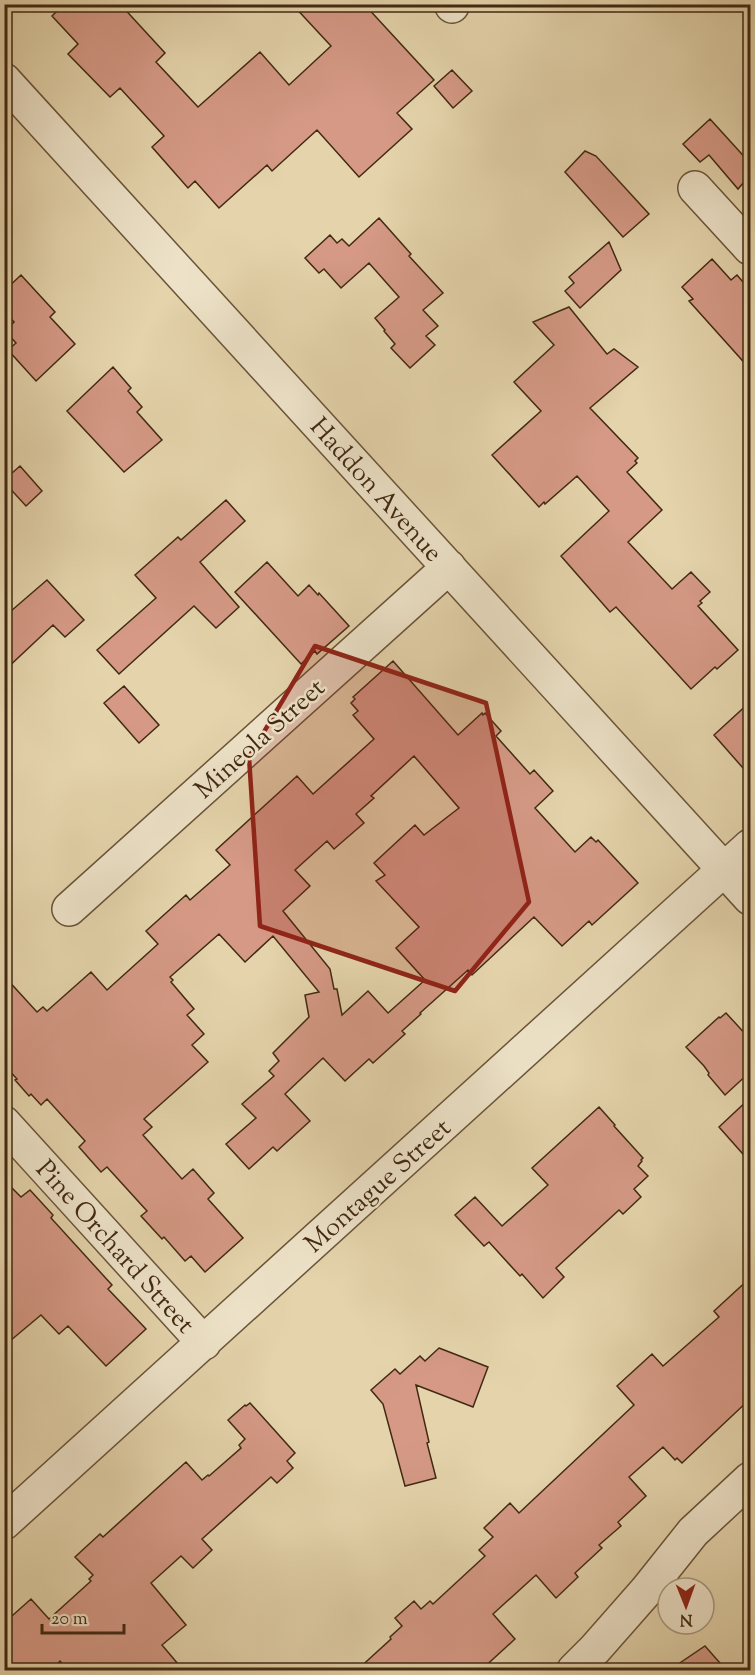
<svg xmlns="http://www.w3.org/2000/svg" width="755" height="1675" font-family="'Sorts Mill Goudy',serif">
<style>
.building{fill:#d59985;stroke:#412912;stroke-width:1.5;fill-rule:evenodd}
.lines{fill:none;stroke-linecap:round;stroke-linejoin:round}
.minor-casing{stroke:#6a5438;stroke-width:36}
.minor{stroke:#ede2c8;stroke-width:33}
.marked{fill:#8f2418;fill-opacity:0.2;stroke:#8f2418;stroke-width:4.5;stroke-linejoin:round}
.labels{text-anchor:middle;stroke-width:5;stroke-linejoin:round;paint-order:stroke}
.street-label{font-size:26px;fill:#412912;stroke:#ede2c8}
</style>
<rect width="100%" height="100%" fill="#e4d3ab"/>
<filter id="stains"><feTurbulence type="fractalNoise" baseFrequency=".00333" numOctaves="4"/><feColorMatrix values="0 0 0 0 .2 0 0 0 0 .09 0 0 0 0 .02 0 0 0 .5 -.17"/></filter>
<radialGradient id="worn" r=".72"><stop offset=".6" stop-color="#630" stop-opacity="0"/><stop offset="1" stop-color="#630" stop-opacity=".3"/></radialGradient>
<path class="building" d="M64,4H120L165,53L156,62L198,107L260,52L289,85L331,46L292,4H364L434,80L397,113L412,129L359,177L317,130L272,171L267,165L219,208L195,181L188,188L152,147L164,136L120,88L110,97L68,54L78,44L52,16Z
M452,70L472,91L453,108L434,86Z
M710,119L750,163V175L738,189L709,155L700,162L683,144Z
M585,151L596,156L649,214L623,237L565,172Z
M379,218L411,254L409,256L443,293L423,310L438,326L426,336L435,345L410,368L391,348L395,344L384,331L385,330L375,318L399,297L369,263L341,288L324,269L319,273L305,258L330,235L337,243L342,239L349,246Z
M609,242L621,270L580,308L565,291L574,283L569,277Z
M712,259L731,280L737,275L750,290V369L689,301L693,299L682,287Z
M21,275L55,312L50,317L75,344L36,381L8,350L16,343L5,331L14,322L4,311V291Z
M569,307L607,354L614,349L638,367L590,408L638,458L635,461L637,463L627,472L662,510L628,542L672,589L691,572L710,592L700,601L702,603L698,606L738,650L717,669L715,667L691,689L616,607L610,612L561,556L609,511L577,476L545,504L544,502L539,507L492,455L541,411L514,382L554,345L533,322Z
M113,367L131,388L128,391L142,407L137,412L162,440L124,472L67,411Z
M20,466L42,491L26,506L4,482V480Z
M226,500L245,521L200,562L239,607L216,628L194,606L119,674L97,650L156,598L135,575L178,537L181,540Z
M267,562L298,596L309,585L318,595L319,593L349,626L317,654L315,651L301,664L235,592Z
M47,580L84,620L65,637L53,625L4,671V617Z
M393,661L458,735L482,713L483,715L485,713L501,731L496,736L530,774L534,770L553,791L535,808L575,852L591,837L596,842L598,840L638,883L592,925L589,921L562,946L534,917L472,975L468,970L420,1013L421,1014L402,1031L405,1034L373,1063L369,1059L345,1081L323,1058L285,1094L310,1121L277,1151L273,1147L249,1169L226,1144L256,1118L242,1104L274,1076L269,1071L279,1061L273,1053L309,1017L305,995L319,992L273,936L245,962L219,934L170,977L173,980L171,982L194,1009L187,1015L204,1034L192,1045L208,1062L144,1119L152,1127L143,1135L182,1179L193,1169L214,1193L208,1199L243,1238L205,1272L191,1256L185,1261L164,1237L162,1239L141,1216L147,1211L107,1167L101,1172L79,1147L85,1141L47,1099L41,1105L31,1094L29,1096L15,1080L17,1079L4,1065V976L37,1012L43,1007L47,1011L91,972L107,990L158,944L146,931L186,895L190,900L230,865L216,850L297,776L313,794L374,739L353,715L358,711L351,703L355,699L353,697ZM414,756L459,808L424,835L415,825L374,863L385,875L376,881L419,927L396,948L425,980L388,1013L368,991L342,1015L337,989H334L330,969L283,911L310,886L295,870L327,841L334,849L364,823L356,814L374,798L371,796Z
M124,686L159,725L139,743L104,703Z
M750,702V776L714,735Z
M726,1013L750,1039V1072L725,1095L708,1075L709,1073L704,1066L686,1047L719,1017L720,1018Z
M750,1098V1162L719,1127Z
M599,1107L615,1125L614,1126L643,1158L641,1160L642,1161L638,1166L648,1176L634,1189L641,1197L623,1214L619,1210L556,1268L564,1277L543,1298L522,1274L520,1276L489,1242L484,1246L455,1215L475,1197L502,1226L548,1185L532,1168Z
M4,1180L21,1197L30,1190L53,1215L51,1218L112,1285L108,1289L146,1329L106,1366L68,1326L59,1334L41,1315L4,1346Z
M750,1278V1399L682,1463L677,1458L675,1460L663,1447L629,1477L646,1496L618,1522L621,1526L599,1545L602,1548L575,1573L578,1577L556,1598L536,1575L493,1614L515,1639L480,1671H356L391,1639L390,1637L402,1626L395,1618L414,1601L421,1609L430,1601L433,1604L485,1556L479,1550L493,1537L484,1528L510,1503L519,1513L634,1405L617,1386L652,1354L663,1366L719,1317L714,1311Z
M439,1348L488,1367L473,1407L416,1385L429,1442L427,1443L436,1478L405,1486L383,1404L371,1390L395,1369L400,1374L420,1356L425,1361Z
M250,1403L295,1453L287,1461L293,1468L277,1483L271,1477L202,1539L212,1550L193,1568L181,1556L151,1583L186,1625L162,1645L184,1671H68L60,1661L50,1671H4V1623L31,1599L49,1619L91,1581L89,1579L93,1575L75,1557L100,1534L103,1537L186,1462L202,1480L208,1475L209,1476L241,1448L239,1445L245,1439L228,1420L245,1405L246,1406Z
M705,1646L727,1671H668Z"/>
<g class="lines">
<g class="minor-casing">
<path id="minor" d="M451,4L452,6
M4,80L750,898
M695,188L750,248
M69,909L449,567
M4,1123L204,1343
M4,1523L750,846
M574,1670L595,1649L646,1591L693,1532L750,1479"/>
</g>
<use href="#minor" class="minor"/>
</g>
<path class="marked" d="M315,646L486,703L529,902L455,991L260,926L249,757Z"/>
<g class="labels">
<g class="street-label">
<text transform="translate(377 489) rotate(48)" y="9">Haddon Avenue</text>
<text transform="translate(259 738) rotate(-42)" y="9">Mineola Street</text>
<text transform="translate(377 1185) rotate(-42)" y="9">Montague Street</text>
<text transform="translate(116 1246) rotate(48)" y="9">Pine Orchard Street</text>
</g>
</g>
<rect width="755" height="1675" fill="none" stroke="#e4d3ab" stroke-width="24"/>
<rect x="6" y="6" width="743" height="1663" fill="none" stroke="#412912" stroke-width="3"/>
<rect x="12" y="12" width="731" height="1651" fill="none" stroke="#412912" stroke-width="1.5"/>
<g transform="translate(686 1606) rotate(179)"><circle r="28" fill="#ede2c8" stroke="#a8987f" stroke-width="1.5"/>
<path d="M0-4.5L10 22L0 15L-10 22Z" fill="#8f2418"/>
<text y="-9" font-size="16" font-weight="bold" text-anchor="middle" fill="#412912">N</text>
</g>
<path d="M42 1624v9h82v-9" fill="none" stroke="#412912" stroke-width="3"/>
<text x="51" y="1624" font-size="18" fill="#412912" stroke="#ede2c8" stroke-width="4.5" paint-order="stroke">20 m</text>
<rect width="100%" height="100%" filter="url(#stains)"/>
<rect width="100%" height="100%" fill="url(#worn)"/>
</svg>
